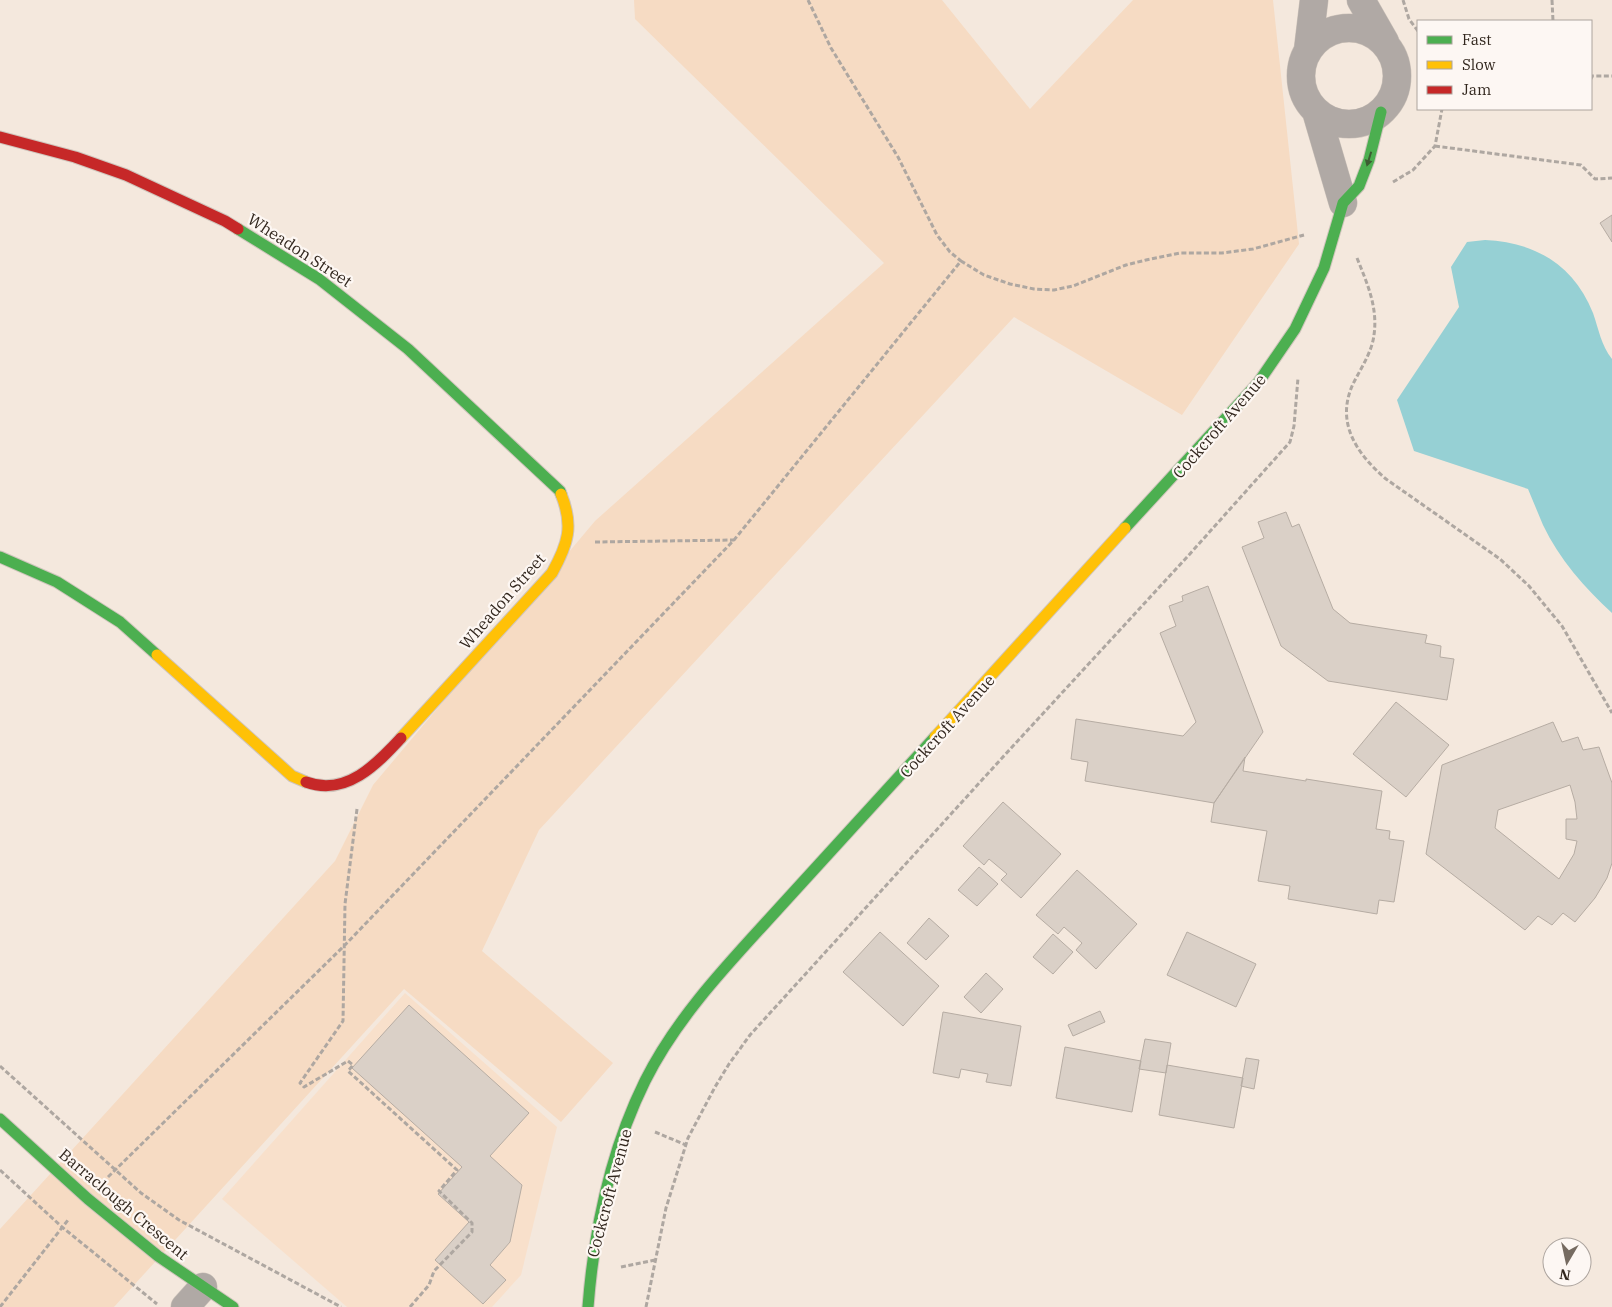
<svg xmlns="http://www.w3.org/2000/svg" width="1612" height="1307" font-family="'IBM Plex Serif',serif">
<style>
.built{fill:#f8e0cb}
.green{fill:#f6dbc3}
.water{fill:#96d0d4}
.building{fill:#dad0c7;stroke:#b6aca3;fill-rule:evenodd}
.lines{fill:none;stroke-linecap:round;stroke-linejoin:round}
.street-casing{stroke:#cfc5bc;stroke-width:29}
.fast-casing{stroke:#cfc5bc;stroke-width:13}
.slow-casing{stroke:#cfc5bc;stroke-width:13}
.jam-casing{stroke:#cfc5bc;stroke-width:13}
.path{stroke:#aea7a1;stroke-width:3;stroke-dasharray:5 2.5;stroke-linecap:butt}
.street{stroke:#b0a9a5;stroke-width:28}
.fast{stroke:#4caf50;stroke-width:11}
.slow{stroke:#ffc107;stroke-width:11}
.jam{stroke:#c62828;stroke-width:11}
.oneway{fill:#3c5d32}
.labels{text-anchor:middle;stroke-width:4.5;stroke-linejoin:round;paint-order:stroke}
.street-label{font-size:16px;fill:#32271e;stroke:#fdf7f3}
</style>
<rect width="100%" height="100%" fill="#f4e8dd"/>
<path class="built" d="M405,993L557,1127L521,1275L492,1307H347L222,1199Z"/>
<path class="green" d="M634,0H942L1030,109L1133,0H1273L1299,244L1182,415L1014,317L539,830L482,951L613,1063L561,1122L404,989L114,1307H0V1229L335,861L373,785L595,521L884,263L635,19Z"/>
<path class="water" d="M1485,240C1535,242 1574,265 1593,313C1599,330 1601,345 1612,359V613C1585,588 1559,559 1543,525C1538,513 1533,501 1528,489L1414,451L1397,400L1459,307L1451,267L1467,242Z"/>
<path class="building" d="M1612,215V242L1600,223Z
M1286,512L1292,527L1299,524L1333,609L1350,623L1427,635L1425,643L1441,646L1440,657L1454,659L1447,700L1328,681L1281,646L1242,547L1264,538L1258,522Z
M1208,586L1263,732L1214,803L1085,781L1088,762L1071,759L1076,719L1183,736L1196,722L1160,633L1176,626L1169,606L1183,601L1182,596Z
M1396,702L1449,745L1406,797L1353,754Z
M1553,722L1562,742L1578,737L1583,750L1599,747L1612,783V863L1607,878L1595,898L1575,922L1563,913L1552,925L1538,916L1525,930L1426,854L1442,765ZM1570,785L1575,802L1577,819H1566V839L1577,841L1574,854L1559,879L1495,828L1498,810Z
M1245,757L1243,771L1306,781V779L1382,791L1376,829L1390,831L1389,839L1404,841L1394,902L1379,900L1377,914L1288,899L1290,886L1258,881L1267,831L1211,822L1214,803Z
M1003,802L1061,854L1021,898L1001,880L1007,874L989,859L984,865L963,846Z
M979,867L998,884L977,906L958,890Z
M1077,870L1137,924L1096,969L1076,950L1082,943L1064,927L1058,934L1036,915Z
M929,918L949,936L926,960L907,943Z
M880,932L939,986L903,1026L843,972Z
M1187,932L1256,964L1236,1007L1167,975Z
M1053,934L1073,952L1053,974L1033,957Z
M986,973L1003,989L981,1013L964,997Z
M409,1005L529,1113L490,1156L522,1185L510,1242L490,1265L506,1280L483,1304L435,1260L469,1222L438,1194L462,1167L352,1068Z
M1100,1011L1105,1022L1073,1036L1068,1025Z
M943,1012L1021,1026L1011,1086L986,1082L988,1074L961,1069L959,1078L933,1073Z
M1145,1039L1171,1043L1166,1073L1139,1069Z
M1065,1047L1141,1061L1132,1112L1056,1098Z
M1246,1058L1259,1060L1254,1089L1241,1086Z
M1167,1065L1243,1078L1234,1128L1159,1115Z"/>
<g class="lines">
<g class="street-casing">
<path id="street" d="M1361,0L1385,42
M1301 76a48 48 0 1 1 96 0a48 48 0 1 1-96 0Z
M1308,50L1314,0
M1316,111L1343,203
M185,1307L203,1287"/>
</g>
<g class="fast-casing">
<path id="fast" d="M238,229L319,279L408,349L560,491L561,494
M1125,528L1258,383L1295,329L1324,268L1343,203L1359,186L1369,160L1381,112
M0,557L57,582L120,622L157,655
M0,1119L88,1199L158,1256L233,1307
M588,1307C594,1229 610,1152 645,1081C678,1015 730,962 779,908C831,851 883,794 935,737"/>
</g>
<g class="slow-casing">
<path id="slow" d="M157,655L292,776L306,782
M935,737L1125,528
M401,738L552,573C568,544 574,526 561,494"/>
</g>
<g class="jam-casing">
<path id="jam" d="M0,137L75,157L126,175L225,221L238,229
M306,782C346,797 377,764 401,738"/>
</g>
<path class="path" d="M808,0L831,48L898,157L937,235L950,252L961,261
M1403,0L1409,19L1418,31
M1552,0L1553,21
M1591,79L1592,76H1612
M1435,146L1581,165L1595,179L1612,178
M1393,182L1413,170L1435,146L1442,109
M1357,258C1367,283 1378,307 1374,335C1372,352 1361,368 1353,384C1335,423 1357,454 1386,479L1500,559L1529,586L1562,626L1612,713
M595,542L734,540
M357,809L345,904L343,1021L300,1083L304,1087L348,1061L353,1065L348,1071L457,1170L439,1191L472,1223V1232L434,1271L429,1285L410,1307
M0,1066L141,1193L179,1220L341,1307
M655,1132L686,1145
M0,1170L62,1227L157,1304
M108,1177L345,945L734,540L961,261L984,275L1010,284L1034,289L1054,290L1073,286L1126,265L1146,260L1180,253H1222L1253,249L1304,235
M621,1267L655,1260
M0,1307L68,1220
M646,1307L666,1208L688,1138L715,1087L729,1064L750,1035L1002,758L1188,556L1290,442L1294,426L1298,378"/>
<use href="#street" class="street"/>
<use href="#fast" class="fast"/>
<use href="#slow" class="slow"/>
<use href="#jam" class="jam"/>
</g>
<defs><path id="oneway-solid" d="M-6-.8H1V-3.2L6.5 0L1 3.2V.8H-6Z" transform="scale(1.25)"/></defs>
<use class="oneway" href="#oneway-solid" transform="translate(1369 159) rotate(107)"/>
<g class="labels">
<g class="street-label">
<text transform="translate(300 250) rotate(33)" y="6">Wheadon Street</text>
<text transform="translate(1219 426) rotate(-49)" y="6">Cockcroft Avenue</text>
<text transform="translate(502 601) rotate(-49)" y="6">Wheadon Street</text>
<text transform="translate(947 726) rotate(-48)" y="6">Cockcroft Avenue</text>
<text transform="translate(609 1193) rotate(-75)" y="6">Cockcroft Avenue</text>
<text transform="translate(124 1204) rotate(40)" y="6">Barraclough Crescent</text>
</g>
</g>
<rect x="1417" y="20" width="175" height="90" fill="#fdf7f3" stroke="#aca49e"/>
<rect x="1427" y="36" width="25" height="8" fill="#4caf50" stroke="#aca49e"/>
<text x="1462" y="45" font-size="15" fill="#32271e">Fast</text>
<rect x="1427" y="61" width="25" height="8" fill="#ffc107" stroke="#aca49e"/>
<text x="1462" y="70" font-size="15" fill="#32271e">Slow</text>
<rect x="1427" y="86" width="25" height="8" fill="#c62828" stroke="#aca49e"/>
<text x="1462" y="95" font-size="15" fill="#32271e">Jam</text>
<g transform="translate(1567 1262) rotate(189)"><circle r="24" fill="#fdf7f3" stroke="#aca49e"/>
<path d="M0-4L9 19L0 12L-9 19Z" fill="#766b61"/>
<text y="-8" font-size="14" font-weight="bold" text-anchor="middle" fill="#32271e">N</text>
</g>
</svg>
